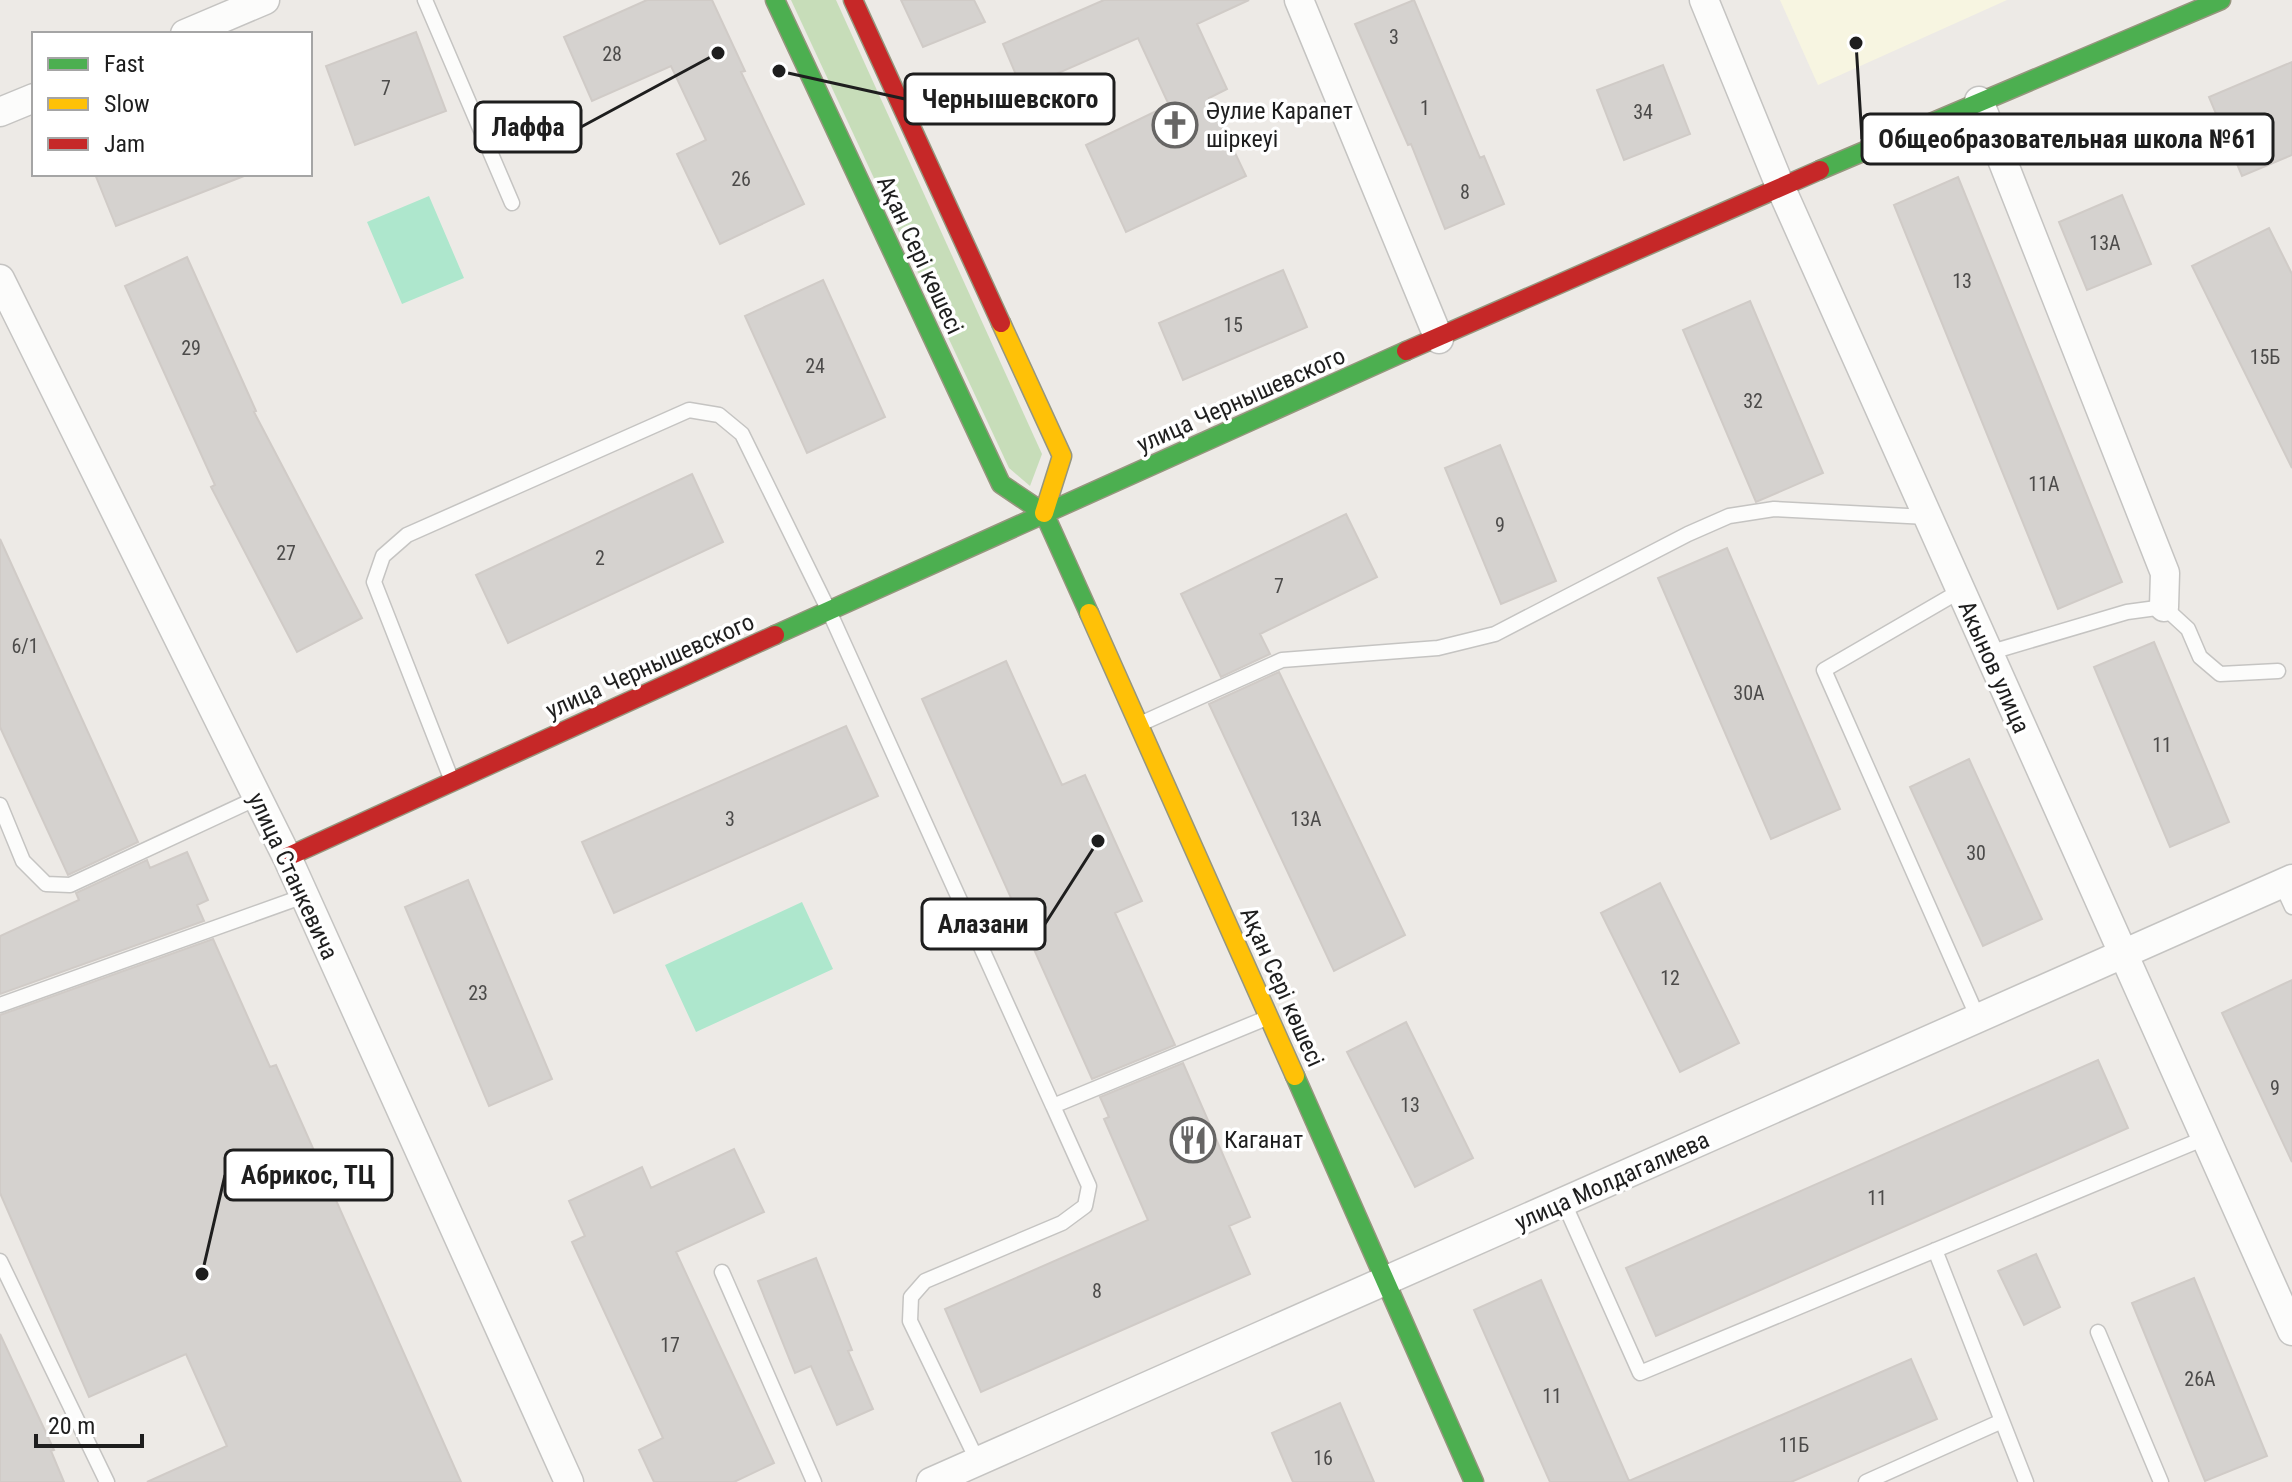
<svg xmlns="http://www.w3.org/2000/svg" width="2292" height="1482" font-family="'Roboto Condensed',sans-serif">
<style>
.education{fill:#f7f5e1}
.forest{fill:#c7ddb9}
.pitch{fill:#aee7cd}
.building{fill:#d5d2cf;stroke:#d0cbc7;stroke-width:2}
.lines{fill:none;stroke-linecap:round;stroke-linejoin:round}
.lane-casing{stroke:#c5c4c2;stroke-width:17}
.street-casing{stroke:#c5c4c2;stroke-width:31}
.fast-casing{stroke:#96967e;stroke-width:21}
.slow-casing{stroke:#96967e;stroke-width:21}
.jam-casing{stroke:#96967e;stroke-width:21}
.lane{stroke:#fcfcfb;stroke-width:14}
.street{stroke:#fcfcfb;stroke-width:28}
.fast{stroke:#4caf50;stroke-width:18}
.slow{stroke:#ffc107;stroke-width:18}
.jam{stroke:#c62828;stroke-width:18}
.labels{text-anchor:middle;stroke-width:7;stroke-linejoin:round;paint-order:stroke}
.number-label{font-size:20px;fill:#4c4b4a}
.poi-label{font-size:24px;fill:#1e1e1e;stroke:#fff;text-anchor:start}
.street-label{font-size:24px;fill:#1e1e1e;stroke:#fff}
.leader{fill:none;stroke:#1e1e1e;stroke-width:3}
.callout-dot{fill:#1e1e1e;stroke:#fff;stroke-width:3}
.callout{fill:#fff;stroke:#1e1e1e;stroke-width:3}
.callout-label{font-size:26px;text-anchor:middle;font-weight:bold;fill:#1e1e1e}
</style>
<rect width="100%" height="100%" fill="#edeae6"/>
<path class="education" d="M1780,0H2007L1818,85Z"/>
<path class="forest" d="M791,0H836L1042,454L1030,486L1009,468Z"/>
<path class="pitch" d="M429,196L464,278L402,304L367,222Z
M802,902L833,969L696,1032L665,965Z"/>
<path class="building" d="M647,0H712L745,71L741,72L804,204L720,244L677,154L706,140L671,66L592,101L564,37Z
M901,0H974L985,22L923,47Z
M1104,0H1249L1197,24L1227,89L1209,98L1246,176L1126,232L1086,145L1169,105L1138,38L1022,89L1003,44Z
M1414,0L1480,158L1484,156L1504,204L1445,229L1411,144L1408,145L1355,24Z
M416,32L446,111L355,145L326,66Z
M2292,62V155L2242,176L2209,97Z
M1663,65L1690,134L1624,160L1597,90Z
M95,174H244V176L116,226Z
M1958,177L2122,582L2058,609L1894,205Z
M2122,195L2151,264L2087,290L2059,222Z
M2269,228L2292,274V468L2192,266Z
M187,257L256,411L254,412L362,618L297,652L211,487L215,485L125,286Z
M1283,270L1307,327L1183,380L1159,323Z
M823,280L885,417L807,453L745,316Z
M1750,301L1823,473L1756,502L1683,330Z
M1500,445L1556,581L1501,604L1445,468Z
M692,474L723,542L508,643L476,575Z
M1346,514L1377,577L1260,634L1270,654L1221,677L1181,594Z
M0,539L138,842L68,875L0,727Z
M1727,548L1840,809L1771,839L1658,578Z
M2154,642L2229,822L2170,847L2094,667Z
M1006,661L1062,785L1085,775L1142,901L1115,913L1175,1045L1092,1079L922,699Z
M1279,672L1405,935L1334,971L1209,704Z
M846,726L878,796L614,913L582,842Z
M1969,759L2042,919L1983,946L1910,787Z
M187,852L208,900L197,905L204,921L0,994V936L79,900L76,893L147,860L150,868Z
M468,880L552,1079L489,1106L405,907Z
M1660,883L1739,1043L1680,1072L1601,913Z
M213,939L270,1067L276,1065L461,1482H147L227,1446L186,1354L89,1397L0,1193V1015Z
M2292,980V1162L2222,1013Z
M1406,1022L1473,1158L1415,1187L1347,1052Z
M2098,1060L2128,1128L1656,1336L1626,1268Z
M1183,1063L1250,1217L1229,1226L1250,1274L981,1392L945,1309L1148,1220L1104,1119L1109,1117L1100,1097Z
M734,1149L764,1212L676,1252L774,1463L734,1482H654L639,1450L663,1438L572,1242L585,1236L569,1201L642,1167L651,1188Z
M2036,1254L2060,1307L2024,1325L1998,1271Z
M816,1258L852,1350L848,1351L873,1409L837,1425L811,1366L795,1373L758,1281Z
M2194,1278L2267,1456L2205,1481L2132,1303Z
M1541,1280L1629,1481L1911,1359L1937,1419L1791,1482H1550L1474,1310Z
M0,1334L54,1450L51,1451L64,1482H0Z
M1340,1403L1374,1482H1293L1272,1433Z"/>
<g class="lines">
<g class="lane-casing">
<path id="lane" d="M425,0L512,203
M1960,591L1824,670L1978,1018
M1988,653L2127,612L2164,607L2188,629L2200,657L2220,674L2278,671
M1140,724L1282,660L1438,648L1495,634L1688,534L1729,516L1774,509L1927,517
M452,781L374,582L383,556L407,535L689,410L719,415L742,434L829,611L1053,1106L1269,1017
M0,805L23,861L46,884L70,885L257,798
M2281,883L2292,907
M0,1005L304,896
M1564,1203L1640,1373L2205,1138
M1935,1250L2026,1482
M0,1261L107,1482
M722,1272L814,1482
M2098,1332L2161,1482
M978,1462L910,1321L911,1297L925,1281L1062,1223L1085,1206L1089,1186L1053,1106
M1866,1482L2002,1421"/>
</g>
<g class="street-casing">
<path id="street" d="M1299,0L1439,339
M1704,0L1780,186L2292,1331
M185,34L265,0
M1979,101L2165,573L2164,607
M0,112L34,98
M0,279L287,857L569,1482
M931,1482L2292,879"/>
</g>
<g class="fast-casing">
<path id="fast" d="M775,0L1001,484L1044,513L1089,613
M1820,170L2221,0
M775,635L1406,351
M1295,1076L1474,1482"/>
</g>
<g class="slow-casing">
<path id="slow" d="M1001,323L1062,456L1044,513
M1089,613L1295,1076"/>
</g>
<g class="jam-casing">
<path id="jam" d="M853,0L1001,323
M1406,351L1820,170
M287,857L775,635"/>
</g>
<use href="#lane" class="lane"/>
<use href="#street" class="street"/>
<use href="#fast" class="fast"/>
<use href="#slow" class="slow"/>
<use href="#jam" class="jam"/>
</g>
<defs>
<g id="church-ring" transform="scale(2.3)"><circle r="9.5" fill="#fff" stroke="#666564" stroke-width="1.5"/><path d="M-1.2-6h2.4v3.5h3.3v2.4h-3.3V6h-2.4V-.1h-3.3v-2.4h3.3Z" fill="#666564"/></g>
<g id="restaurant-ring" transform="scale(2.3)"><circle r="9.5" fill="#fff" stroke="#666564" stroke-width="1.5"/><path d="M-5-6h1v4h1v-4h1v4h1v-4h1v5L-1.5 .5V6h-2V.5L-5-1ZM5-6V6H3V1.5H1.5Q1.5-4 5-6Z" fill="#666564"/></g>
</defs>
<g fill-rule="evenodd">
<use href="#church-ring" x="1175" y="125"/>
<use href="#restaurant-ring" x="1193" y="1140"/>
</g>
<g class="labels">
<g class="number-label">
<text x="1394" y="44">3</text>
<text x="612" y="61">28</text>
<text x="386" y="95">7</text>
<text x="1425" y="115">1</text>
<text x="1643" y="119">34</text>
<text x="741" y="186">26</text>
<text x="1465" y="199">8</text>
<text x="2105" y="250">13А</text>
<text x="1962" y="288">13</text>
<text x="1233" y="332">15</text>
<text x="191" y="355">29</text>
<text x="2265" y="364">15Б</text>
<text x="815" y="373">24</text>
<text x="1753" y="408">32</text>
<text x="2044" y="491">11А</text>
<text x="1500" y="532">9</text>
<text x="286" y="560">27</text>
<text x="600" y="565">2</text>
<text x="1279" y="593">7</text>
<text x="25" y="653">6/1</text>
<text x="1749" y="700">30А</text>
<text x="2162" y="752">11</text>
<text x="730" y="826">3</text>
<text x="1306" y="826">13А</text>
<text x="1976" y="860">30</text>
<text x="1670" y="985">12</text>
<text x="478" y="1000">23</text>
<text x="2275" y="1095">9</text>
<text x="1410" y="1112">13</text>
<text x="1877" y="1205">11</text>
<text x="1097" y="1298">8</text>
<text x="670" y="1352">17</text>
<text x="2200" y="1386">26А</text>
<text x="1552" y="1403">11</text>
<text x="1794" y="1452">11Б</text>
<text x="1323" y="1465">16</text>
</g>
<g class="poi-label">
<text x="1206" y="119">Әулие Карапет<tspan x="1206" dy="28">шіркеуі</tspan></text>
<text x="1224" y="1148">Каганат</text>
</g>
<g class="street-label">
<text transform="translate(920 255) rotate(65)" y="8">Ақан Сері көшесі</text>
<text transform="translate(1241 400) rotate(-24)" y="8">улица Чернышевского</text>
<text transform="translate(650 666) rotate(-24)" y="8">улица Чернышевского</text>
<text transform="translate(1994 667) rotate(66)" y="8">Акынов улица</text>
<text transform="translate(293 876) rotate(65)" y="8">улица Станкевича</text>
<text transform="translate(1282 987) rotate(66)" y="8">Ақан Сері көшесі</text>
<text transform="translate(1612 1181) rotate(-24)" y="8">улица Молдагалиева</text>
</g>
</g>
<path class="leader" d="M779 71L905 99M718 53L581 127M1856 43L1862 139M1098 841L1045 924M202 1274L225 1175"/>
<g class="callout-dot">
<circle cx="779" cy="71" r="8"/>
<circle cx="718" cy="53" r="8"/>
<circle cx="1856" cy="43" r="8"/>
<circle cx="1098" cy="841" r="8"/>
<circle cx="202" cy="1274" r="8"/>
</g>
<g class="callout">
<rect x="905" y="74" width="209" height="50" rx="8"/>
<rect x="475" y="102" width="106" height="50" rx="8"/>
<rect x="1862" y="114" width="411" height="50" rx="8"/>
<rect x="922" y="899" width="123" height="50" rx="8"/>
<rect x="225" y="1150" width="167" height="50" rx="8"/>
</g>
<g class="callout-label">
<text x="1010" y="108">Чернышевского</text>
<text x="528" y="136">Лаффа</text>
<text x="2068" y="148">Общеобразовательная школа №61</text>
<text x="983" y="933">Алазани</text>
<text x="308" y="1184">Абрикос, ТЦ</text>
</g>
<rect x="32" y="32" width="280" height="144" fill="#ffffff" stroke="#a5a5a5" stroke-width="2"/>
<rect x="48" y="58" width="40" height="12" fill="#4caf50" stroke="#a5a5a5" stroke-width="2"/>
<text x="104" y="72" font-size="24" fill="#1e1e1e">Fast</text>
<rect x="48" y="98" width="40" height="12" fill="#ffc107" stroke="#a5a5a5" stroke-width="2"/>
<text x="104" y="112" font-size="24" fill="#1e1e1e">Slow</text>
<rect x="48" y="138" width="40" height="12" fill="#c62828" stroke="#a5a5a5" stroke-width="2"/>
<text x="104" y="152" font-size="24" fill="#1e1e1e">Jam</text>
<path d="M36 1434v12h106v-12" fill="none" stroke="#1e1e1e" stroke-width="4"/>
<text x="48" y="1434" font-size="24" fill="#1e1e1e" stroke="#ffffff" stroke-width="6" paint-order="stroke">20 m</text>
</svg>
